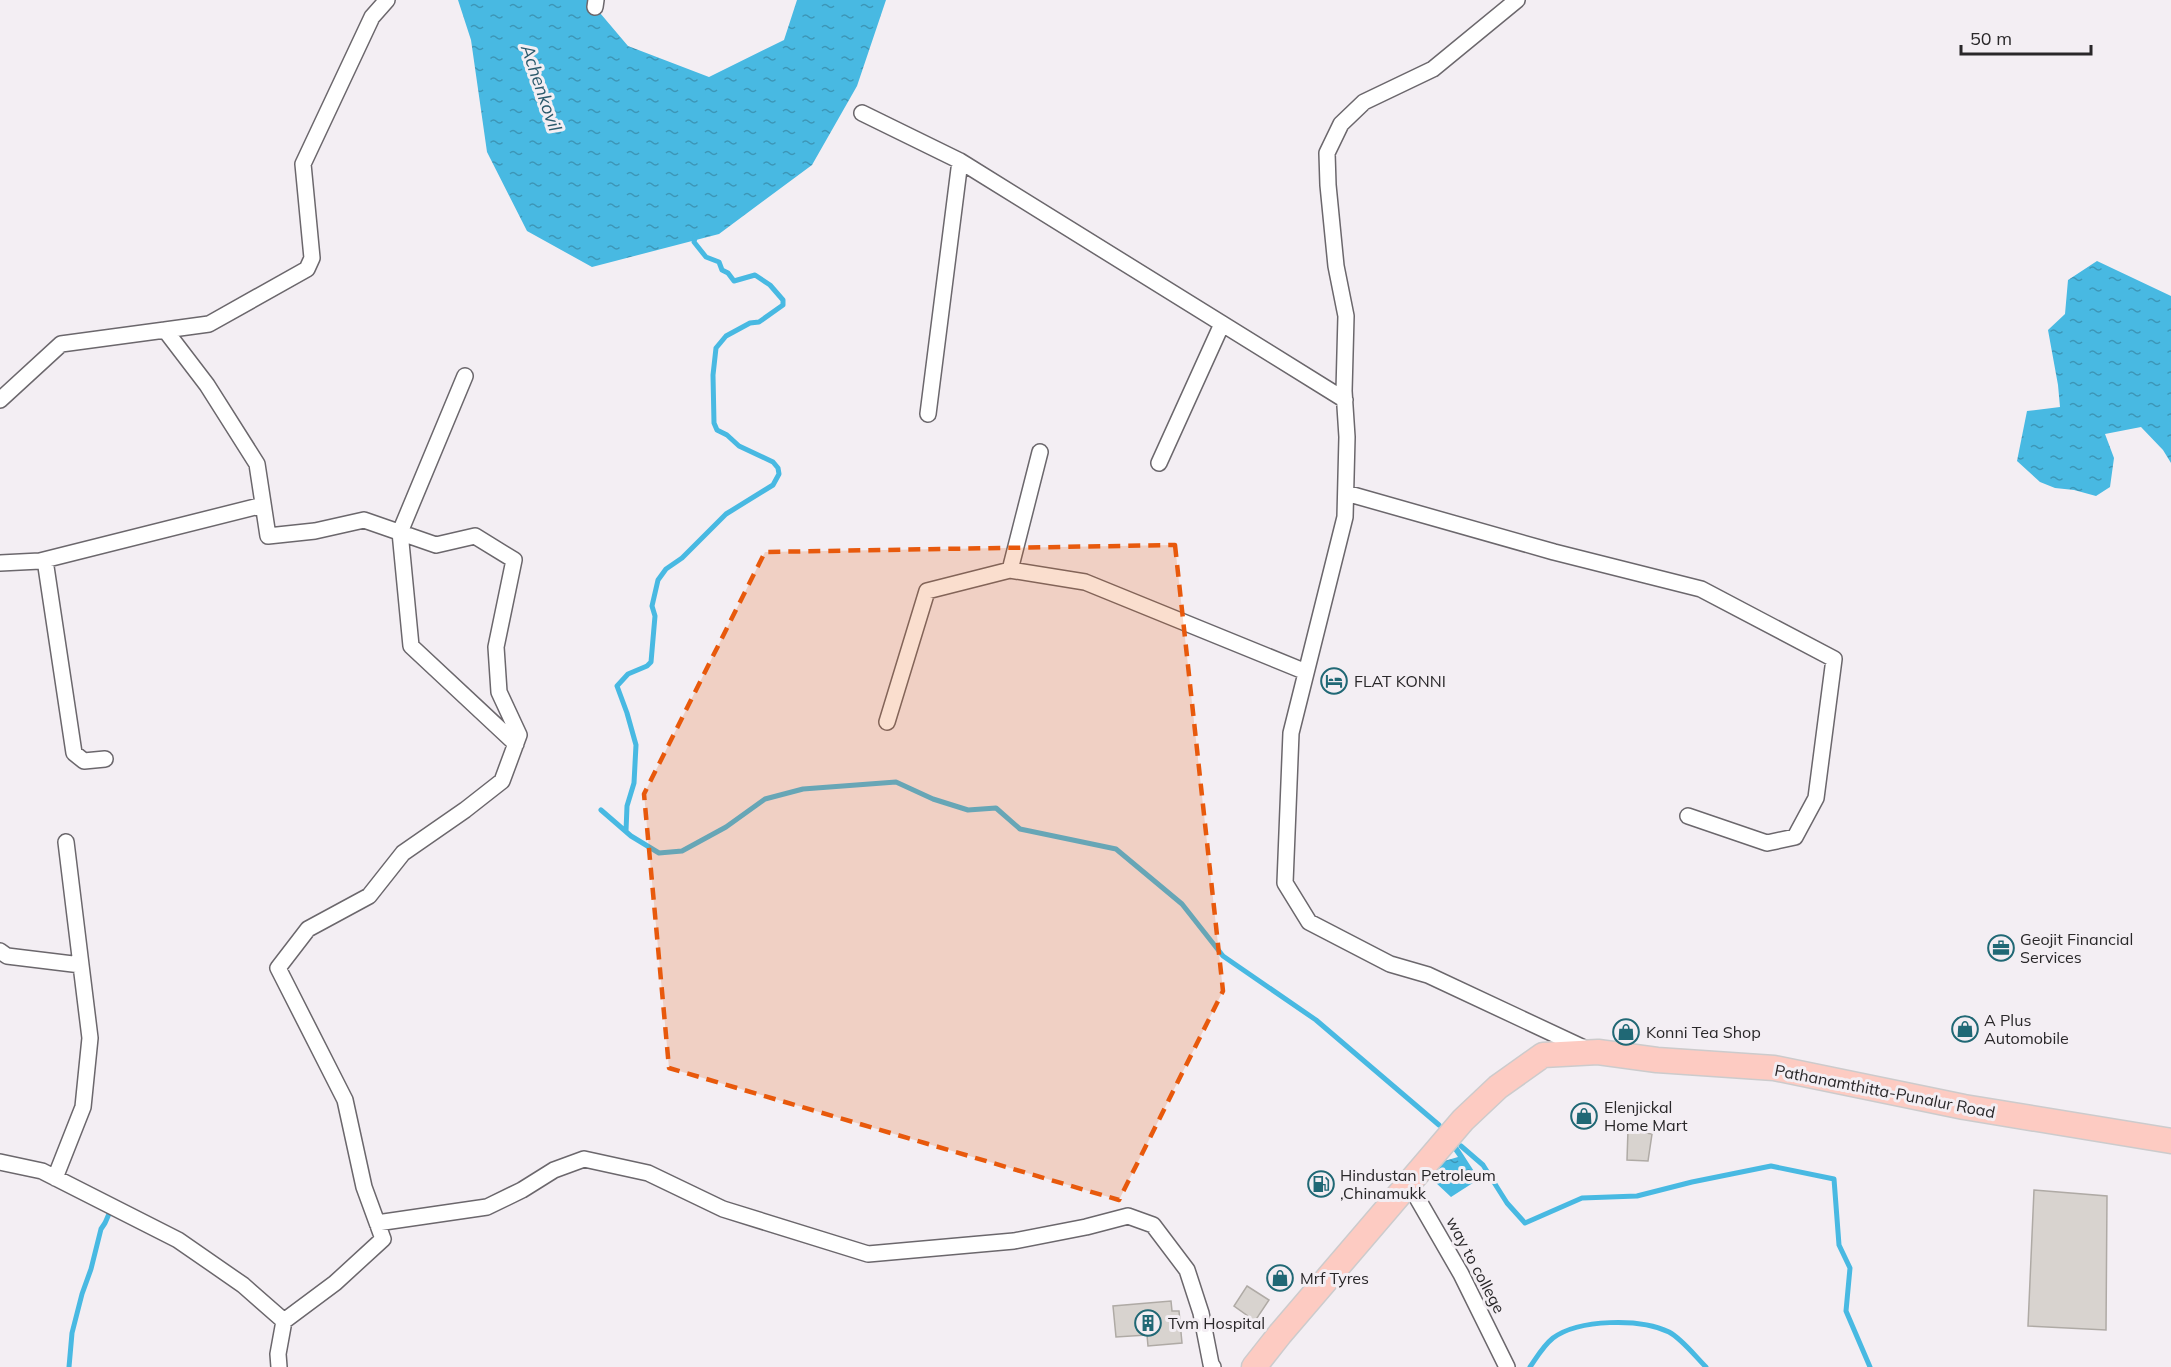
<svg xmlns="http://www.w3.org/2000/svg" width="2171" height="1367" font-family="Mulish,sans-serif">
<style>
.water{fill:url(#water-ripples)}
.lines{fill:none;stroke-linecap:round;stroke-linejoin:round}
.stream{stroke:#48b9e2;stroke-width:5}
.building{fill:#d8d3cf;stroke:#afaaa5;stroke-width:1.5}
.street-casing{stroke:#6b676c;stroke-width:18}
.primary-casing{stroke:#cccbcc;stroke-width:27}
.street{stroke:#fff;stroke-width:15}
.primary{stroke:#fdcbc2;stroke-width:24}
.marked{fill:#e8590c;fill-opacity:0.2;stroke:#e8590c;stroke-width:4.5;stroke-dasharray:12 8;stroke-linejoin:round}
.labels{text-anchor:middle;stroke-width:6;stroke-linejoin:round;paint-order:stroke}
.poi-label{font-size:16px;fill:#292729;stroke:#f3eef3;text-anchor:start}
.street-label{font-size:16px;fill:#292729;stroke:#f3eef3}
.water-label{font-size:18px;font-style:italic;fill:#2a596b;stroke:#f3eef3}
</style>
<defs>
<pattern id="water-ripples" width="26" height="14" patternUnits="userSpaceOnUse" patternTransform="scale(1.5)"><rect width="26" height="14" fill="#48b9e2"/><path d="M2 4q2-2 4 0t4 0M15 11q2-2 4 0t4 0" fill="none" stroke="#3c96b7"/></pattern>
</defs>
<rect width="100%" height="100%" fill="#f3eef3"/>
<path class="water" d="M458,0H589L628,46L709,77L784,40L797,0H886L857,86L812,165L719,234L592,267L527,231L487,152L471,40Z
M2097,261L2171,296V463L2163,450L2141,427L2105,434L2114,458L2110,487L2096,496L2074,490L2055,488L2040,482L2017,461L2027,411L2060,407L2058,385L2048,330L2065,314L2068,280Z
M1457,1145L1479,1179L1451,1197L1435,1182L1441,1162L1458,1157L1451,1147Z"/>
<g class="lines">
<path class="stream" d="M601,810L631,836L659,853L682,851L726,827L765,799L803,789L896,782L933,799L968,810L996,808L1020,829L1116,849L1182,904L1223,956L1316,1020L1439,1125
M626,831L627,806L634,783L636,745L627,713L617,686L628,674L647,666L651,662L655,616L652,606L658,580L666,569L682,558L726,514L773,485L779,474L778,468L773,462L739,446L727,435L717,430L714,423L713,375L716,348L726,336L750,323L759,322L783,305V300L770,285L755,275L734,281L728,273L722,270L719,262L706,257L694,242L696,234
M1461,1146L1483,1165L1507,1203L1525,1223L1582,1198L1637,1196L1692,1182L1771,1166L1834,1179L1839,1245L1850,1268L1846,1311L1870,1367
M69,1367L72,1333L82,1294L91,1269L101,1229L105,1223L112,1207
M1530,1367C1537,1357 1543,1346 1553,1338C1579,1319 1640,1318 1669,1332C1682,1339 1695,1356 1706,1367"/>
</g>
<path class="building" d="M1628,1130L1652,1134L1648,1161L1627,1160Z
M2034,1190L2107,1196L2106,1330L2028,1326Z
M1247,1286L1269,1300L1255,1321L1234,1306Z
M1171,1301L1172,1311H1179L1182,1343L1148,1346L1147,1335L1116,1337L1113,1306Z"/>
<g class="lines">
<g class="street-casing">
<path id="street" d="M1517,0L1433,69L1364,102L1341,124L1327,153L1328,185L1336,266L1346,316L1344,391L1347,437L1345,517L1291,733L1285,883L1309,922L1390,964L1428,975L1586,1049
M595,7L596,0
M862,113L960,161
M465,376L400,532L411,646L516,744
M0,400L61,344L165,330
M928,414L960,161L1345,400
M1159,463L1222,324
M1346,493L1554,552L1701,589L1834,659L1816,798L1795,837L1767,843L1688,816
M45,560L74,753L84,761L105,759
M0,563L40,561L263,505
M1010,570L1040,452
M887,722L927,591L1010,570L1085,582L1306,672
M66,842L81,965
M0,951L7,956L81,965L90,1038L83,1107L55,1178
M0,1162L42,1171L178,1240L243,1285L284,1321
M1410,1181L1416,1196L1461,1274L1507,1367
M377,1223L487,1207L522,1190L554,1170L584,1159L648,1173L723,1209L868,1254L1014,1241L1086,1227L1128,1216L1153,1225L1187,1270L1201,1313L1211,1364L1213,1367
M279,1367L278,1354L284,1321L335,1283L383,1239L364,1187L345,1100L278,968L308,929L369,896L403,853L465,810L502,781L519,735L499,692L496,647L514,560L475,536L436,545L364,520L315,531L268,536L257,464L207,385L165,330L209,324L307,269L312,258L303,164L372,17L387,0"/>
</g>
<g class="primary-casing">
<path id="primary" d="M1254,1367L1280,1334L1463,1120L1498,1087L1543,1055L1598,1052L1657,1060L1774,1068L1964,1107L2171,1141"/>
</g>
<use href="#street" class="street"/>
<use href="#primary" class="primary"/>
</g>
<path class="marked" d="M1175,545L1223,991L1119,1200L669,1068L644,794L765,552Z"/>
<defs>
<g id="hotel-ring" transform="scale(1.35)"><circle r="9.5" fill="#f3eef3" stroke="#206875" stroke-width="1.5"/><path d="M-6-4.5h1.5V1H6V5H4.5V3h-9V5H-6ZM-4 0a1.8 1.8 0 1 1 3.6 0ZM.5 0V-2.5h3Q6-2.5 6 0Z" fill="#206875"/></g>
<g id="office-ring" transform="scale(1.35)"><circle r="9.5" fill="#f3eef3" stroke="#206875" stroke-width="1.5"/><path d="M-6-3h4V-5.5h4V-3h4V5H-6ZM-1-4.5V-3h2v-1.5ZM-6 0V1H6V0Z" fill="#206875"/></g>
<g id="shop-ring" transform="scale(1.35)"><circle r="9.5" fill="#f3eef3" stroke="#206875" stroke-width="1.5"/><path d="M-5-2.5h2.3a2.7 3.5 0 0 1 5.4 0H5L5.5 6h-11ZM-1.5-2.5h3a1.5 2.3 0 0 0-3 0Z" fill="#206875"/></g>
<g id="fuel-ring" transform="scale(1.35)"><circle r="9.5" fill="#f3eef3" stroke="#206875" stroke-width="1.5"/><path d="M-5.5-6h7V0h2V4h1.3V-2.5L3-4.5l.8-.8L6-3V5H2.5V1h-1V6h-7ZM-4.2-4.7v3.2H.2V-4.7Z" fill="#206875"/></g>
<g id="building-ring" transform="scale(1.35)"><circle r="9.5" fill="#f3eef3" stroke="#206875" stroke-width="1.5"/><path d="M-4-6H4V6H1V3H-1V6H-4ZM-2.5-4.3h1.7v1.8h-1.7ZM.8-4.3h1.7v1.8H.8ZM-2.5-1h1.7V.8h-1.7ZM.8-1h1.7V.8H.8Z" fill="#206875"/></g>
</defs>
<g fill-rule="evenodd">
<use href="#hotel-ring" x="1334" y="681"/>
<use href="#office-ring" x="2001" y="948"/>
<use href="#shop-ring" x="1965" y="1029"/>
<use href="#shop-ring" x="1626" y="1032"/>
<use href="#shop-ring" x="1584" y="1116"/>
<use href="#fuel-ring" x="1321" y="1184"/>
<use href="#shop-ring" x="1280" y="1278"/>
<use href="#building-ring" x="1148" y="1323"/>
</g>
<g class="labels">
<g class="poi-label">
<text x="1354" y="687">FLAT KONNI</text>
<text x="2020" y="945">Geojit Financial<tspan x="2020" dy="18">Services</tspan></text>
<text x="1984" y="1026">A Plus<tspan x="1984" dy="18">Automobile</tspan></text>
<text x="1646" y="1038">Konni Tea Shop</text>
<text x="1604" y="1113">Elenjickal<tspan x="1604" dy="18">Home Mart</tspan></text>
<text x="1340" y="1181">Hindustan Petroleum<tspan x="1340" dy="18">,Chinamukk</tspan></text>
<text x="1300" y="1284">Mrf Tyres</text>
<text x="1168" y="1329">Tvm Hospital</text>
</g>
<g class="street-label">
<text transform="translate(1885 1091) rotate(11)" y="6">Pathanamthitta-Punalur Road</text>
<text transform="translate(1476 1265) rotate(62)" y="6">way to college</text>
</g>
<g class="water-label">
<text transform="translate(541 88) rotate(71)" y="6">Achenkovil</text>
</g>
</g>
<path d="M1961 45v9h130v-9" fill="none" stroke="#292729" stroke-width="3"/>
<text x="1970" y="45" font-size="18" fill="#292729" stroke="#f3eef3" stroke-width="4.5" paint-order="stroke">50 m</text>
</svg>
